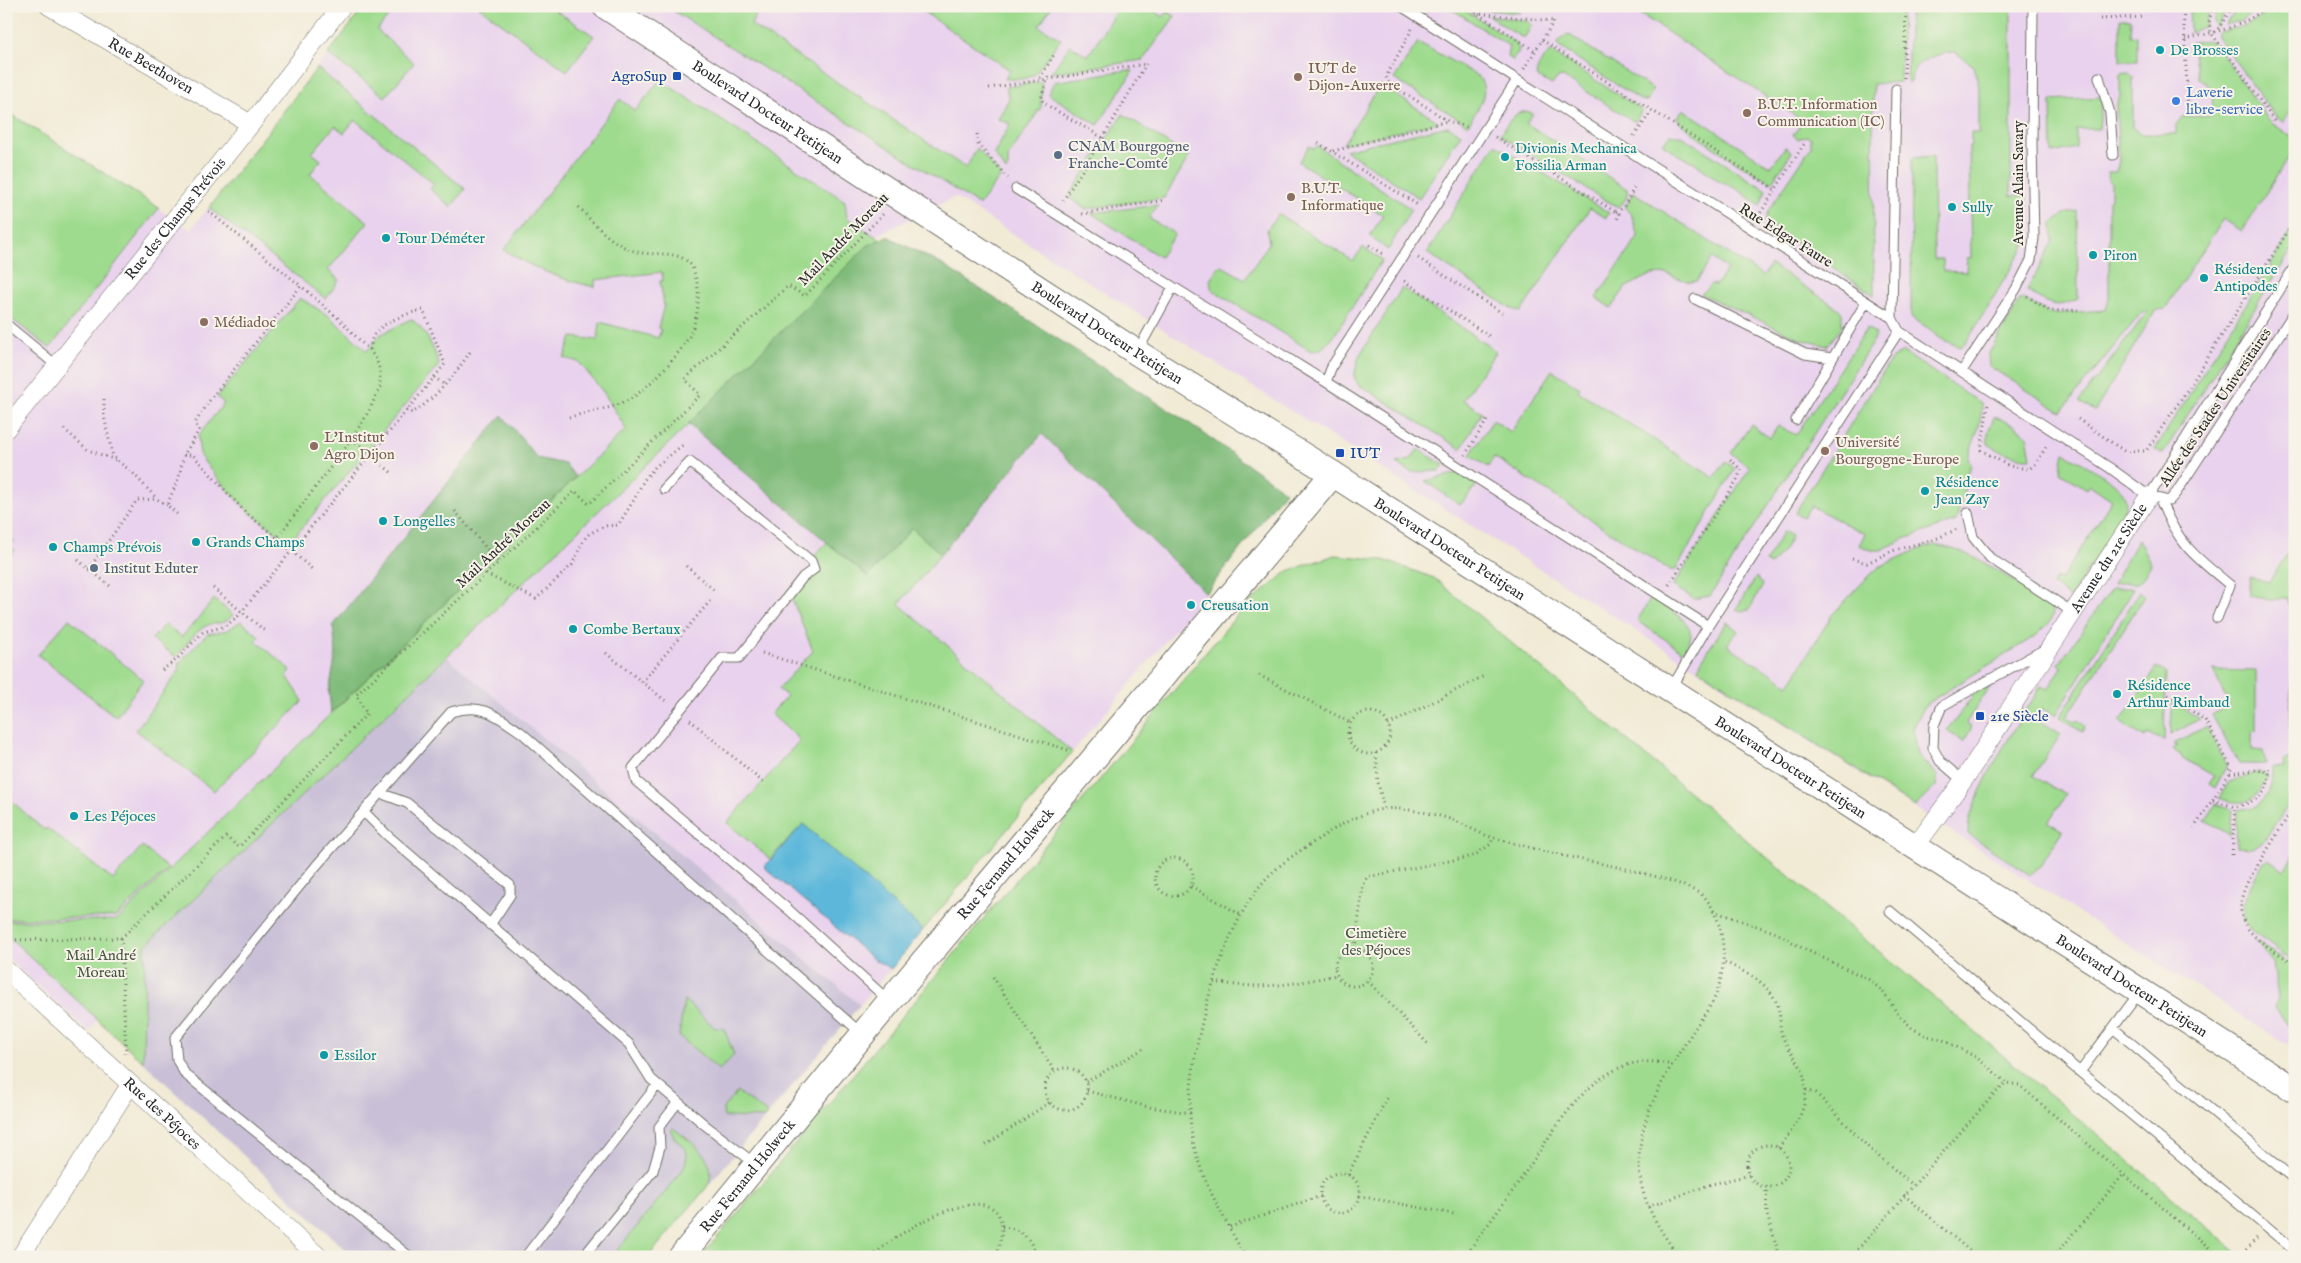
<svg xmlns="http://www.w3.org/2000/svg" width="2301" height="1263" font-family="'IM FELL English',serif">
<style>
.built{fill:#e9d2ed}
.industrial{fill:#c9bfd7}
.green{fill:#9fdb8e;stroke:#65835c}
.forest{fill:#7fbb79;stroke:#557352}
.water{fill:#5cb7da;stroke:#447182}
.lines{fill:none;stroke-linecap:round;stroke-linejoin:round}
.lane-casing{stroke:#706e66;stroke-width:11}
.street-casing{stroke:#706e66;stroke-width:19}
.secondary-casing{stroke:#706e66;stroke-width:27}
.path{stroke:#706e66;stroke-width:3;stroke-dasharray:1 4;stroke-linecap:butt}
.lane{stroke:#fff;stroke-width:9}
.street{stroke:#fff;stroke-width:18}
.secondary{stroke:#fff;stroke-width:25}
.culture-dot{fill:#0f9aa8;stroke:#f7f3e8;stroke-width:2}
.transit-dot{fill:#1a4fb4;stroke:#f7f3e8;stroke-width:2}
.education-dot{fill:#8d6e63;stroke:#f7f3e8;stroke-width:2}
.shop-dot{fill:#3f7fe0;stroke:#f7f3e8;stroke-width:2}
.service-dot{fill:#5c6f8a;stroke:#f7f3e8;stroke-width:2}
.labels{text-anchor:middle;stroke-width:4;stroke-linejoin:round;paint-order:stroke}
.culture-label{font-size:15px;fill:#0d838f;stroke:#f7f3e8;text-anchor:start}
.street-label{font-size:15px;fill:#2b2b2b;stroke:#f7f3e8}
.education-label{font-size:15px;fill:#785e54;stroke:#f7f3e8;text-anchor:start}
.transit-label{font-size:15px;fill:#164399;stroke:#f7f3e8;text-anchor:start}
.shop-label{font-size:15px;fill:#366cbe;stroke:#f7f3e8;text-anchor:start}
.service-label{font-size:15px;fill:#4e5e75;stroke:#f7f3e8;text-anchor:start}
.park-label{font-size:15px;fill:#485744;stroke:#f7f3e8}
</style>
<rect width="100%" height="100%" fill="#f7f3e8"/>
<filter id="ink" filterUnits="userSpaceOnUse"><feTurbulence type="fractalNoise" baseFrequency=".02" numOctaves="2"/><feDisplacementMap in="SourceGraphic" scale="10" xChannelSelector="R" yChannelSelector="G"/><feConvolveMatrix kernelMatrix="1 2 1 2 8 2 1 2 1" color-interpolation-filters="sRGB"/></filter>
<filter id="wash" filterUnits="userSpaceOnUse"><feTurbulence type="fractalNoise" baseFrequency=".0096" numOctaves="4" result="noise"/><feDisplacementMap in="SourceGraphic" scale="20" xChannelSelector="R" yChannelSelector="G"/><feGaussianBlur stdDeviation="1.12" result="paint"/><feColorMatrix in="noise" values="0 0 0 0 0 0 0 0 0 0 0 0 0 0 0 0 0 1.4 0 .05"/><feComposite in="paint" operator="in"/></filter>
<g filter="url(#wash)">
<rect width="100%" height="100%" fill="#f1ead5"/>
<path class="built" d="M365,6H2295V1050L955,197L881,233L144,946L89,1032L6,957V111L191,230Z
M688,424L868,577L912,527L941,554L1042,433L1206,593L860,1005L447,657Z"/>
<path class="industrial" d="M447,657L860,1005L648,1257H353L143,1062L144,946Z"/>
<path class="green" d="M365,6H397L377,30L414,63L385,97L328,54Z
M478,6H549L594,36L567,71Z
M666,6H724L728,9L731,6H753L758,10L751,25L966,168L977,148L1001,176L979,205Z
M915,6H1052L1039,26L1061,39L1034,75L1023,79H1005L1010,70Z
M1119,6H1147L1163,17L1167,12L1175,16L1143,60L1051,73L1070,45L1088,56Z
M1447,6H1459L1517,44L1519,51L1513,60L1507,57L1509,46Z
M1473,6H1510L1520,13L1477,9Z
M1628,6H1902L1900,82L1873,84L1874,295L1765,222L1768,211L1811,147V138L1806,136L1798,139L1793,135L1803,121Z
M1910,6H2011V196L2027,195L2029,236L2025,245L1966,343L1960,347L1937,337L1931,330L1911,317L1912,158L1933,156L1934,259H1943V271L1966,272L1967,258H1971L1969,146H1971V132L1979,134V86L1974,66L1955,52C1936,54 1912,60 1911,82H1907Z
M2189,6H2210L2205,26L2190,33Z
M2218,6H2229L2216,28L2213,21Z
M2238,6H2262L2241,21L2225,25Z
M2273,6H2290L2295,9V104L2283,122L2276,117L2216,35L2218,32C2238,29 2260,22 2273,6Z
M1489,16L1527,21L1532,25L1525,37H1521Z
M2120,19H2131L2130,36L2137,35V61H2120Z
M1568,34L1653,89L1647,101L1640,100L1558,46V41Z
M2213,41L2270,122L2295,139V147L2242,231L2223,219L2165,309L2156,310L2095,411L2079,402L2148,311L2142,312L2061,412L1989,366L1988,355L2021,298L2051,314L2106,310L2109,299V199L2111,198V182L2108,181V172H2116L2119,161L2116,106L2120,96V74L2128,73L2133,76V128L2141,134H2176V125L2182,117L2212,116L2213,89L2199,78L2191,42Z
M1418,42L1478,76C1492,94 1477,108 1468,125L1394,79Z
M1550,51L1642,110L1635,122L1563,77L1557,78L1552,85L1536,76L1538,67Z
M317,68L465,189L451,207L430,189L434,184L355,120L344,133L335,126L312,153L321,160L310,174L368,222L328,270L339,280L326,299L209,208Z
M1127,70L1133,71L1098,125L1048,94L1054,82Z
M660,80L845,201L847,218L881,240L145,946L143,1062L6,934V921L117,920L626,429L604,393L579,362L564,358L572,337L598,340L600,322L658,338L661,330L658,328L664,305L660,281H663L662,272L595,280V287C562,280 532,268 504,250L620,99L635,111Z
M1042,82L1041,107L1008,157V168L1006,171L994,154L1010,124L998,119L1009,99L1006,87Z
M1380,85L1439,122L1343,144Z
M2102,97L2099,129H2076V148L2052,153L2051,100Z
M1683,109L1771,167L1785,147L1792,152L1772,182C1755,175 1686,132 1677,118Z
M6,111L159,208L50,348L6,315Z
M1527,111L1533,114L1526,123L1627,189C1629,196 1624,202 1619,207L1603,199L1500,135C1508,123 1513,112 1527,111Z
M1123,114L1189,157L1164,198L1085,209L1070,198L1071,193Z
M1448,126L1461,134L1419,198L1345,150Z
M1670,134L1683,137L1766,190L1760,206L1736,188L1720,182L1694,162L1680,156L1663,144Z
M1495,144L1609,213L1606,218L1590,208L1521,312L1510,308L1427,253Z
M1309,146L1314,149L1317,146L1411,209L1388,250L1370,236L1383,215L1299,162Z
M1633,192L1763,276L1770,264L1839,309L1842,313V327L1827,346L1801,339L1701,294L1711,284L1716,285L1727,269L1712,258L1697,281L1690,282L1666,274L1651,275L1626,287L1611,308L1596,298L1638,237L1631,213L1625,208Z
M1158,205L1150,216V219L1175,234L1160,257L1091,213Z
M2077,211L2078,299C2052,310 2050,304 2027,291L2053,241L2052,223L2064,214Z
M1278,214L1353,261L1363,247L1382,260L1332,339L1320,350L1311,351L1212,290L1210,280L1220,265L1245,279L1269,243L1267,230Z
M2295,226V245L2163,454L2155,449Z
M1402,288L1496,351L1463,400L1482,412L1461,449L1358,384L1354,377L1359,356Z
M300,298L329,316L367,351L380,335L411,319C426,330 434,348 439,365L290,542L249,512L216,477L200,456L198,436L224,403L217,397Z
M1867,328L1876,334L1874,340L1710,596L1694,599L1673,586L1676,581L1750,468L1731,453L1751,425L1770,438L1778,426L1796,435Z
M1903,352L1982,404L1980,423L1968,458L1971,464L1956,521L1904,539L1881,550H1871L1859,545L1865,534L1811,506L1803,517L1795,513L1892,358Z
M1552,370L1580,388L1578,391L1714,478L1726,461L1735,469L1675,571L1668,569L1494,457L1488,467L1470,455L1493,420L1511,432Z
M1994,417L2014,425L2027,435L2031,458C2018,459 1999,451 1988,444V432Z
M1418,449L1444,465L1439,471L1411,472L1396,463L1410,460Z
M2064,453C2078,461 2121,482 2125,497C2127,504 2124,510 2122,516L2070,598L2052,585L2056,578L2061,580L2112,500L2090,485L2087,489L2060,472Z
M1458,473L1477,485L1460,505L1425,481Z
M912,527L941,554L899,604L1072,752L923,930L803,824L770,859L727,823L800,740L771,714L787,696L778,689L813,651L792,599L821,562L814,556L827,542L868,577Z
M1784,531L1791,536L1784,550L1771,565L1765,562Z
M6,534L14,541L10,546L15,550L6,560Z
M2138,539L2151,564C2135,593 2140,579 2113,584Z
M2295,542V605H2288L2287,599H2266L2250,596V577L2269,582Z
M1934,545C1975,550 2013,582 2047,603L2053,613L2050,622L2037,635L1926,704L1913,728L1918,755L1938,776L1936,786L1915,807L1699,669L1701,661L1727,622L1738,631L1727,645L1789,685L1832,615L1862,583L1879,567L1914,551Z
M1335,555L1383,560L1434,578L2243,1257H701L1244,607L1288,571Z
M1756,577L1763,585L1749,610L1742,611L1736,609Z
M2112,588H2134L2056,715L2043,709L2037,719L2061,734L2033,776L2066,795L2048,822L2063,831L2040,866L2030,875L1968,834C1966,800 2022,718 2041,686L2048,689L2062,667L2059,664Z
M2140,591L2145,596L2067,717L2075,722L2078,720L2085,726L2082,732L2060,717Z
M1651,598C1659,599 1662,602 1668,607C1682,620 1702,629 1683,651L1637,621Z
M214,599L233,615C223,627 214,621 204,627C193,634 184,648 176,657L152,639L165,624L182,637Z
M69,619L143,680L116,717L38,655Z
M241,621L259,636L256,641L291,670L287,676L303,701L214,791L136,730L178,672L180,662L207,634L228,630Z
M2294,621L2295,795L2262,843L2252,848L2236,847L2237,810C2242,809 2251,808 2256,806C2270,798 2273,781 2272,767L2285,768L2284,760L2293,758L2294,729H2290Z
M2157,667L2166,673L2164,740L2147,734L2145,738L2120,722Z
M2213,670L2256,671V731L2252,732V750L2263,751L2266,764H2239L2212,715L2229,705Z
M1992,684L1966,723L1972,728L1963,742L1947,730L1975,693Z
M2173,702L2200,719L2170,735Z
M2206,726L2227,765L2215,788L2209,784L2214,776L2181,757L2182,756L2172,749L2178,746L2174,744Z
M2259,772L2267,776C2259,801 2243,808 2219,798L2229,782Z
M6,796L43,829H48L113,880L142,846L168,869L116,917L6,919Z
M2216,804L2232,810L2230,835L2205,820Z
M2295,853V962L2252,932L2242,917L2244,898L2263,863L2268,860L2284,870Z
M2255,941L2295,966V1027L2288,1024L2275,1008L2278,997L2273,963Z
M684,1000L715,1028L724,1029L734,1055L719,1070L679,1036Z
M737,1092L768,1114L765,1118L724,1117L723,1108Z
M673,1128C692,1143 721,1160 707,1187L648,1257H612L682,1171C696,1140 676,1150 671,1130Z"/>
<path class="forest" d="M887,236L941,264L1189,423L1285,491L1206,593L1042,434L941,554L912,528L868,577L688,424L867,246Z
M502,415L537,458L565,464L576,477L331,713L329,692L336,653L333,626Z"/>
<path class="water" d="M803,824L923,930L891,969L873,959L764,867Z"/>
</g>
<g filter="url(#ink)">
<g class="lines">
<g class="lane-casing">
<path id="lane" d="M1401,6L1892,318L1899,331L2110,468L2149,496L2169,501L2176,493L2295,311
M2099,77L2110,113L2113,155
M1517,80L1332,366L1326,382L1708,626
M1016,189L1326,382
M1695,299L1805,354L1832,358
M1892,318L1896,89
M6,324L56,365
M1137,352L1173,287
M1962,371L2016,289L2031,260L2034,238L2032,144L2033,6
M1796,420L1866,302
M664,489L690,462L811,561L814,569L803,577L739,658H722L633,768L636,781L789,910L888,1000
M2149,496L2295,266
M2160,499C2177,543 2195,557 2230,585L2217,618
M1968,513L1973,537L1990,558L2074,613
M1671,689L1708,626L1899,331
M1963,781L1940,761L1933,748L1934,725L1942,706L2045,649
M380,793L407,803L510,885V895L490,925
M364,812L387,835L629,1044L651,1079L705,1125L754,1163
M1890,911L2080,1072
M2139,993L2080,1072L2295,1251
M2113,1028L2295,1180
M410,1257L185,1074L177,1060L175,1038L316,866L451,712C483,702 497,716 522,733L862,1034
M525,1257L657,1085
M583,1257L653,1171L660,1147L659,1127L678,1102"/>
</g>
<g class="street-casing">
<g id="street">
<path id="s1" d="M49,6L251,124"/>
<path id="s2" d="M6,429L251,124L342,6"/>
<path id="s3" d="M1915,847L1963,781L2149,496"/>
<path id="s4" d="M6,970L319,1257"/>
<path d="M20,1257L130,1085"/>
</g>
</g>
<g class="secondary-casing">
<g id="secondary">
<path id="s5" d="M605,6L1136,352L1333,474L2295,1090"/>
<path id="s6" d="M681,1257L890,1001L1333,474"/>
</g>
</g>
<path class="path" d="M1466,6L1535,51
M2183,6L2188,109
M2213,6L2209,22L2211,33L2241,72L2274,121
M1559,12L1563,6
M1476,13L1553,21
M2100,19L2144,17
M1412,29L1386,77L1388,82L1448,121L1469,128
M2218,29L2233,6
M2185,39C2211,33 2240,28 2261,11
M1542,40L1776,190
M1524,69L1554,21
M1048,77L1041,99L1045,104L1103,138L1062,202
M1040,78L1055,53
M1904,78L1906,6
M989,88L1146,64
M977,134L978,144L1008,178
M1634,136L1651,112
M1495,137L1619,214L1617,220
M1103,138L1146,64
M1318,143L1418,205
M1333,151L1447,121
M1616,212L1623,208L1634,188
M1082,214L1165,200
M1758,217L1804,144
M1369,245L1385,255
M1418,258L1502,313
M1404,281L1489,336
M2027,296L2050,311L2078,310
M434,377L445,385
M104,399V416L112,453L116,460L131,471L157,499
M1988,405L1981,450L2009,466L2029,469L2036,464L2047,445
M407,409L412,413C436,398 454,376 470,352
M569,417C588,412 612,409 630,399C650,387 679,355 690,335C697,320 700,299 697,283C695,276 694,267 688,262C675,250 654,256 637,252C612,245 594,224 578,206
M2078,419L2124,451H2146L2186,392L2295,220
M64,429L88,450L116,460
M352,439L392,473
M184,455H193L244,511L277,538L352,439L370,409L380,387V370L376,359L370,351L339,319L301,286
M1465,455L1489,417
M455,511L498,562
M177,514L167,505L179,477L184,455L199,430L195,423L212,397L301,286L207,210
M277,538L313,570
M1852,559L1867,563L1892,551L1938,538L1957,529
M78,560L110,586
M686,566L714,590
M89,569L137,500L157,499L167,505
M486,574L536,599L572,565L583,541L589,534L604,526L618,525L634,500L644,480L655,467L684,444
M1669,585L1737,480L1741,470L1728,457
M213,588L265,631
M606,653L667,702
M762,653L1071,751
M162,670L176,660L203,632L226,626L238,616L445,364L423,310C409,312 381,323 374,335C371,339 371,346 370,351
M1259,675L1351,723
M642,682L710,601
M2168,695L2205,720L2231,767L2230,773L2194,828
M1348 733a21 21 0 1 1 42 0a21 21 0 1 1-42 0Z
M690,720L766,785
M1388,725L1484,676
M1376,753L1378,782L1384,809
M2230,773L2256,770L2270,772
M2213,800L2235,807C2259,801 2271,793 2269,766
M2295,805L2248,881C2225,927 2261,942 2295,964
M2232,855L2235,807
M1155 877a19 19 0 1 1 38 0a19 19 0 1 1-38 0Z
M1191,886L1241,915
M1713,911L1777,933L1802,948L1870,980L1883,992L1898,1014L1912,1028L1927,1036L1941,1039L1976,1057L2007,1083
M121,938L126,1054
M6,940L121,938L226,837L239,847L367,714L356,695L575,491L589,504L700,395L685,379L788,286L805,296L883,214
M1335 967a19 19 0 1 1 38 0a19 19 0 1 1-38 0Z
M1355,948L1363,884L1367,877L1474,856L1491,844L1493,837
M1725,962C1748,974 1774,984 1779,1012C1781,1021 1779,1029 1783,1038C1788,1049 1796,1057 1801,1068C1814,1099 1798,1125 1778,1148
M993,977L1055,1072
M1368,981L1430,1046
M1214,982C1260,990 1291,985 1336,975
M1045 1089a21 21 0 1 1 42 0a21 21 0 1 1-42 0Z
M1086,1082L1143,1049
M1806,1090L1816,1093L1871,1150L1913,1185
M1087,1091L1149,1107L1191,1113
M986,1145L1050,1102
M1747 1166a21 21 0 1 1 42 0a21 21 0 1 1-42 0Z
M1320 1193a20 20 0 1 1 40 0a20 20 0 1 1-40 0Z
M1348,1175L1388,1096
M1766,1186L1767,1215L1780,1257
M1904,1195L1977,1257
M1359,1196L1454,1214
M1648,1207L1712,1184L1750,1175
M1002,1227C1020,1228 1033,1238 1035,1257
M1230,1227L1321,1196
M872,1257C890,1236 997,1170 1002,1227C1002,1236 998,1248 996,1257
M1245,1257C1224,1216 1196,1174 1191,1128C1184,1062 1220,930 1264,881C1279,864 1301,850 1320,838C1338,826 1362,812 1384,809C1399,807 1432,813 1447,818C1461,822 1474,831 1488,836C1516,844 1545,852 1574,858C1601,864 1693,880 1707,900C1726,927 1727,962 1717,992C1713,1005 1701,1018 1694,1030C1666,1073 1633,1123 1640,1177C1644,1207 1662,1233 1679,1257
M1465,1257C1483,1230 1504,1204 1523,1176C1557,1127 1599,1044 1672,1065
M1851,1257L1994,1094L2007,1083L2019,1085L2220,1257
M2054,1257L2124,1174
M2239,1257L2257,1238"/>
<use href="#lane" class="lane"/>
<use href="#street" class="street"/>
<use href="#secondary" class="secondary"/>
</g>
</g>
<g class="culture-dot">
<circle cx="2160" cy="50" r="5"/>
<circle cx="1505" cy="157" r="5"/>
<circle cx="1952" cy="207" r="5"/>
<circle cx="386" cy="238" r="5"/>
<circle cx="2093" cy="255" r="5"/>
<circle cx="2204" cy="278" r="5"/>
<circle cx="1925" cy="491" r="5"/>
<circle cx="383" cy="521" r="5"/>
<circle cx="196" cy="542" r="5"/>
<circle cx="53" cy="547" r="5"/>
<circle cx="1191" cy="605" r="5"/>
<circle cx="573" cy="629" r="5"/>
<circle cx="2117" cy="694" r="5"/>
<circle cx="74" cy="816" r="5"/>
<circle cx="324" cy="1055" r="5"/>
</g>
<g class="transit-dot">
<rect x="672" y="71" width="10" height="10" rx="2.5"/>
<rect x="1335" y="448" width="10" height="10" rx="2.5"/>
<rect x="1975" y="711" width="10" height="10" rx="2.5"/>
</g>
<g class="education-dot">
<circle cx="1298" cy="77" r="5"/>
<circle cx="1747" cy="113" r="5"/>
<circle cx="1291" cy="197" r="5"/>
<circle cx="204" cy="322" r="5"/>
<circle cx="314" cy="446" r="5"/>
<circle cx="1825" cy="451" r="5"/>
</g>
<circle class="shop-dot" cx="2176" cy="101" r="5"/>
<g class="service-dot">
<circle cx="1058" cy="155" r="5"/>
<circle cx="94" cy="568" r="5"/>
</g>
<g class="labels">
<g class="culture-label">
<text x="2170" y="55">De Brosses</text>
<text x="1515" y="153">Divionis Mechanica<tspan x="1515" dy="17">Fossilia Arman</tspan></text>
<text x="1962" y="212">Sully</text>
<text x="396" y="243">Tour Déméter</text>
<text x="2103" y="260">Piron</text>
<text x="2214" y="274">Résidence<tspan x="2214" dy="17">Antipodes</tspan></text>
<text x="1935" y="487">Résidence<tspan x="1935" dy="17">Jean Zay</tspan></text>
<text x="393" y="526">Longelles</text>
<text x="206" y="547">Grands Champs</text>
<text x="63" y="552">Champs Prévois</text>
<text x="1201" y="610">Creusation</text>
<text x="583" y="634">Combe Bertaux</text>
<text x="2127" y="690">Résidence<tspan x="2127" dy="17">Arthur Rimbaud</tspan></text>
<text x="84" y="821">Les Péjoces</text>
<text x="334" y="1060">Essilor</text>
</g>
<g class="street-label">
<text dy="5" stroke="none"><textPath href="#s1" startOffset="118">Rue Beethoven</textPath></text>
<text dy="5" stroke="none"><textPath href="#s5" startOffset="194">Boulevard Docteur Petitjean</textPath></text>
<text transform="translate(2018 183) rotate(-90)" y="5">Avenue Alain Savary</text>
<text dy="5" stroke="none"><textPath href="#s2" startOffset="270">Rue des Champs Prévois</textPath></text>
<text transform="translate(1786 235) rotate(32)" y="5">Rue Edgar Faure</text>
<text transform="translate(843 239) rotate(-46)" y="5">Mail André Moreau</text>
<text dy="5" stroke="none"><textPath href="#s5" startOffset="599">Boulevard Docteur Petitjean</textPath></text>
<text transform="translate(2215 407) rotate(-56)" y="5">Allée des Stades Universitaires</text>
<text transform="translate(503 543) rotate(-43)" y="5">Mail André Moreau</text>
<text dy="5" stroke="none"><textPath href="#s5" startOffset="1004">Boulevard Docteur Petitjean</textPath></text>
<text dy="5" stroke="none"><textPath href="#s3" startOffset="348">Avenue du 21e Siècle</textPath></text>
<text dy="5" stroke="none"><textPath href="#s5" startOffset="1409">Boulevard Docteur Petitjean</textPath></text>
<text dy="5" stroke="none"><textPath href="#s6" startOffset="510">Rue Fernand Holweck</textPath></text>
<text dy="5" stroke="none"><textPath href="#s5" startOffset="1814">Boulevard Docteur Petitjean</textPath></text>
<text dy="5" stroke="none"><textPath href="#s4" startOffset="212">Rue des Péjoces</textPath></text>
<text dy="5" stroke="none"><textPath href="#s6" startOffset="105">Rue Fernand Holweck</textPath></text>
</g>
<g class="education-label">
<text x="1308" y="73">IUT de<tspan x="1308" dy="17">Dijon-Auxerre</tspan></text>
<text x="1757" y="109">B.U.T. Information<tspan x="1757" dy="17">Communication (IC)</tspan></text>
<text x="1301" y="193">B.U.T.<tspan x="1301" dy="17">Informatique</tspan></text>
<text x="214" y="327">Médiadoc</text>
<text x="324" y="442">L'Institut<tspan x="324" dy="17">Agro Dijon</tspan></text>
<text x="1835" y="447">Université<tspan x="1835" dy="17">Bourgogne-Europe</tspan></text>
</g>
<g class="transit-label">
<text x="667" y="81" text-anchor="end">AgroSup</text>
<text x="1350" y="458">IUT</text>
<text x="1990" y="721">21e Siècle</text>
</g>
<g class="shop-label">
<text x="2186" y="97">Laverie<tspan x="2186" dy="17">libre-service</tspan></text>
</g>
<g class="service-label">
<text x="1068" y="151">CNAM Bourgogne<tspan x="1068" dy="17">Franche-Comté</tspan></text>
<text x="104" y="573">Institut Eduter</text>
</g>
<g class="park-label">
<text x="1376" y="938">Cimetière<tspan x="1376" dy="17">des Péjoces</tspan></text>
<text x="101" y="960">Mail André<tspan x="101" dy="17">Moreau</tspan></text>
</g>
</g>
<rect width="2301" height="1263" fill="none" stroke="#f7f3e8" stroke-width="25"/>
</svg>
